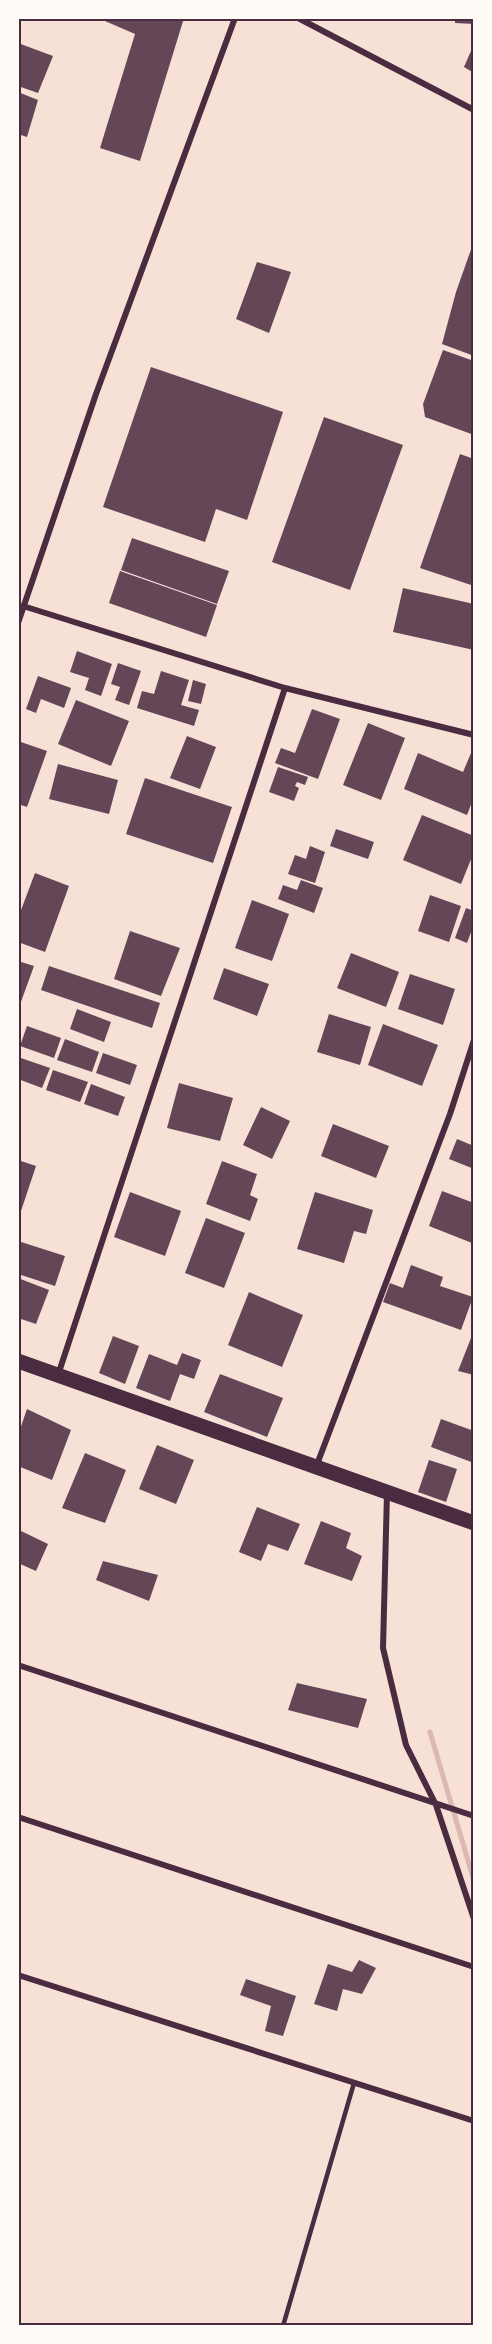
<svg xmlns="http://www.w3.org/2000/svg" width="492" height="2344" font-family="Cabin,sans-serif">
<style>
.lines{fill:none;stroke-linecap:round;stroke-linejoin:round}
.stream{stroke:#dcb8b0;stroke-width:5}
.building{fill:#644757}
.service{stroke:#4a2c40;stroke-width:4.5}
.minor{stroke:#4a2c40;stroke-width:6}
.primary{stroke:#4a2c40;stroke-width:15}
.neatline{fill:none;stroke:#4a2c40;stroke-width:2}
</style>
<rect width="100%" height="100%" fill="#f7e1d7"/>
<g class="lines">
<path class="stream" d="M430,1732L474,1881"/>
</g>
<path class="building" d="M98,18H184L140,161L100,148L135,34Z
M455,18H474V24L455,23Z
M18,43L53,56L38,93L18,86Z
M474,44V73L464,67Z
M18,92L38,100L27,137L18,134Z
M474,241V356L442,344L456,292Z
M257,262L291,272L269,333L236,319Z
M443,350L474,361V435L425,417L423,404Z
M151,367L283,412L247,520L216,509L205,542L103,507Z
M324,417L403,445L350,590L272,562Z
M460,454L474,459V586L420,568Z
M132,538L229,571L217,604L121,570Z
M120,571L217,605L206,637L109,603Z
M403,588L474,604V650L393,632Z
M77,651L112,664L101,696L85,690L89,678L70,672Z
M118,663L141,671L129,705L115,700L120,687L111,684Z
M161,671L189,680L181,705L199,710L194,726L137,708L142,691L154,694Z
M38,676L71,688L64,708L41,699L36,713L26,709Z
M193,680L206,684L201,704L188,701Z
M76,700L129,721L111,766L58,744Z
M312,709L340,719L318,779L275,763L281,748L295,753Z
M368,723L405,738L381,800L343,785Z
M187,736L216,747L200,789L170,778Z
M18,741L47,751L27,807L18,804Z
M474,746V797L467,815L404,789L418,753L463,772Z
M58,764L118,780L109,814L49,799Z
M278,767L308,777L305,785L297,782L295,786L299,788L294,801L269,792Z
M145,778L232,807L213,863L126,834Z
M422,815L474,836V852L461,884L403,860Z
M336,829L374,842L368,859L330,846Z
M310,846L325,852L315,883L288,874L295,855L306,859Z
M35,873L69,886L45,952L18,942V918Z
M301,880L323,888L314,913L278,899L283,885L297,890Z
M430,895L461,906L449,942L418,931Z
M252,900L289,914L272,961L235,948Z
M466,908L474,911V924L467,943L455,938Z
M130,931L180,948L161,996L114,979Z
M351,953L399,972L386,1007L337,988Z
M18,961L34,966L18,1010Z
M49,966L160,1003L152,1028L41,990Z
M224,968L269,984L257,1016L213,999Z
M410,974L455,989L443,1025L398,1009Z
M77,1009L111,1022L104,1042L70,1029Z
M329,1014L371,1027L360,1065L317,1052Z
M383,1024L438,1045L422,1086L368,1065Z
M27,1026L61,1038L54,1058L20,1046Z
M65,1039L99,1052L92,1072L57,1060Z
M103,1053L137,1065L130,1085L96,1073Z
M18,1057L50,1068L42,1088L18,1079Z
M53,1070L88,1082L80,1102L46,1090Z
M179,1083L233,1098L220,1141L167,1128Z
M91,1084L125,1097L118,1116L84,1104Z
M261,1107L290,1121L272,1159L243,1145Z
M333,1124L389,1146L376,1178L321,1156Z
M457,1139L474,1146V1169L449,1159Z
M18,1160L36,1166L20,1214L18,1213Z
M222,1161L257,1174L250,1195L258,1199L250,1221L206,1204Z
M442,1191L474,1203V1237L472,1243L429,1226Z
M130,1192L181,1211L165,1256L114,1237Z
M315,1192L373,1210L366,1234L354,1231L344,1263L297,1249Z
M206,1218L245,1233L224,1288L185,1273Z
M18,1241L65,1256L55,1286L18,1274Z
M411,1265L443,1277L440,1286L473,1297L461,1330L383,1302L390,1283L403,1288Z
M18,1278L49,1290L36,1324L18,1318Z
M249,1292L303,1315L282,1367L228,1345Z
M113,1336L139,1346L125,1384L99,1373Z
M471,1338L474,1340V1375L458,1371Z
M182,1353L201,1360L194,1379L180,1374L170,1401L136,1388L149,1354L177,1365Z
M220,1374L283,1398L267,1437L204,1412Z
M27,1409L71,1430L52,1480L18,1466V1435Z
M441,1419L474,1431V1463L431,1447Z
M157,1445L194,1460L176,1504L139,1489Z
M85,1453L126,1470L105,1523L62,1508Z
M429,1460L457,1469L446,1502L418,1492Z
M257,1507L300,1524L288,1551L268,1544L261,1561L239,1552Z
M321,1521L351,1533L346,1548L362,1556L352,1581L304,1564Z
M19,1530L48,1544L36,1571L18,1563Z
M103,1561L158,1575L149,1601L96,1580Z
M297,1683L367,1699L358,1728L288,1710Z
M359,1960L376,1968L362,1994L343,1989L337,2011L314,2004L328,1964L352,1972Z
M246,1979L296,1996L283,2036L265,2031L271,2006L240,1995Z"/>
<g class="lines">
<path class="service" d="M283,2326L354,2083"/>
<path class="minor" d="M298,18L474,110
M23,606L285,688L474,735
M18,623L96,394L235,18
M58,1375L285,688
M316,1467L450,1114L474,1040
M387,1493L383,1648L406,1745L436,1805L474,1919
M18,1665L474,1816
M18,1817L474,1967
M18,1975L474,2121"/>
<path class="primary" d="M18,1361L474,1523"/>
</g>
<rect width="492" height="2344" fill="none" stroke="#fffaf5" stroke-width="39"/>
<rect x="20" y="20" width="452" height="2304" class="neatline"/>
</svg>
